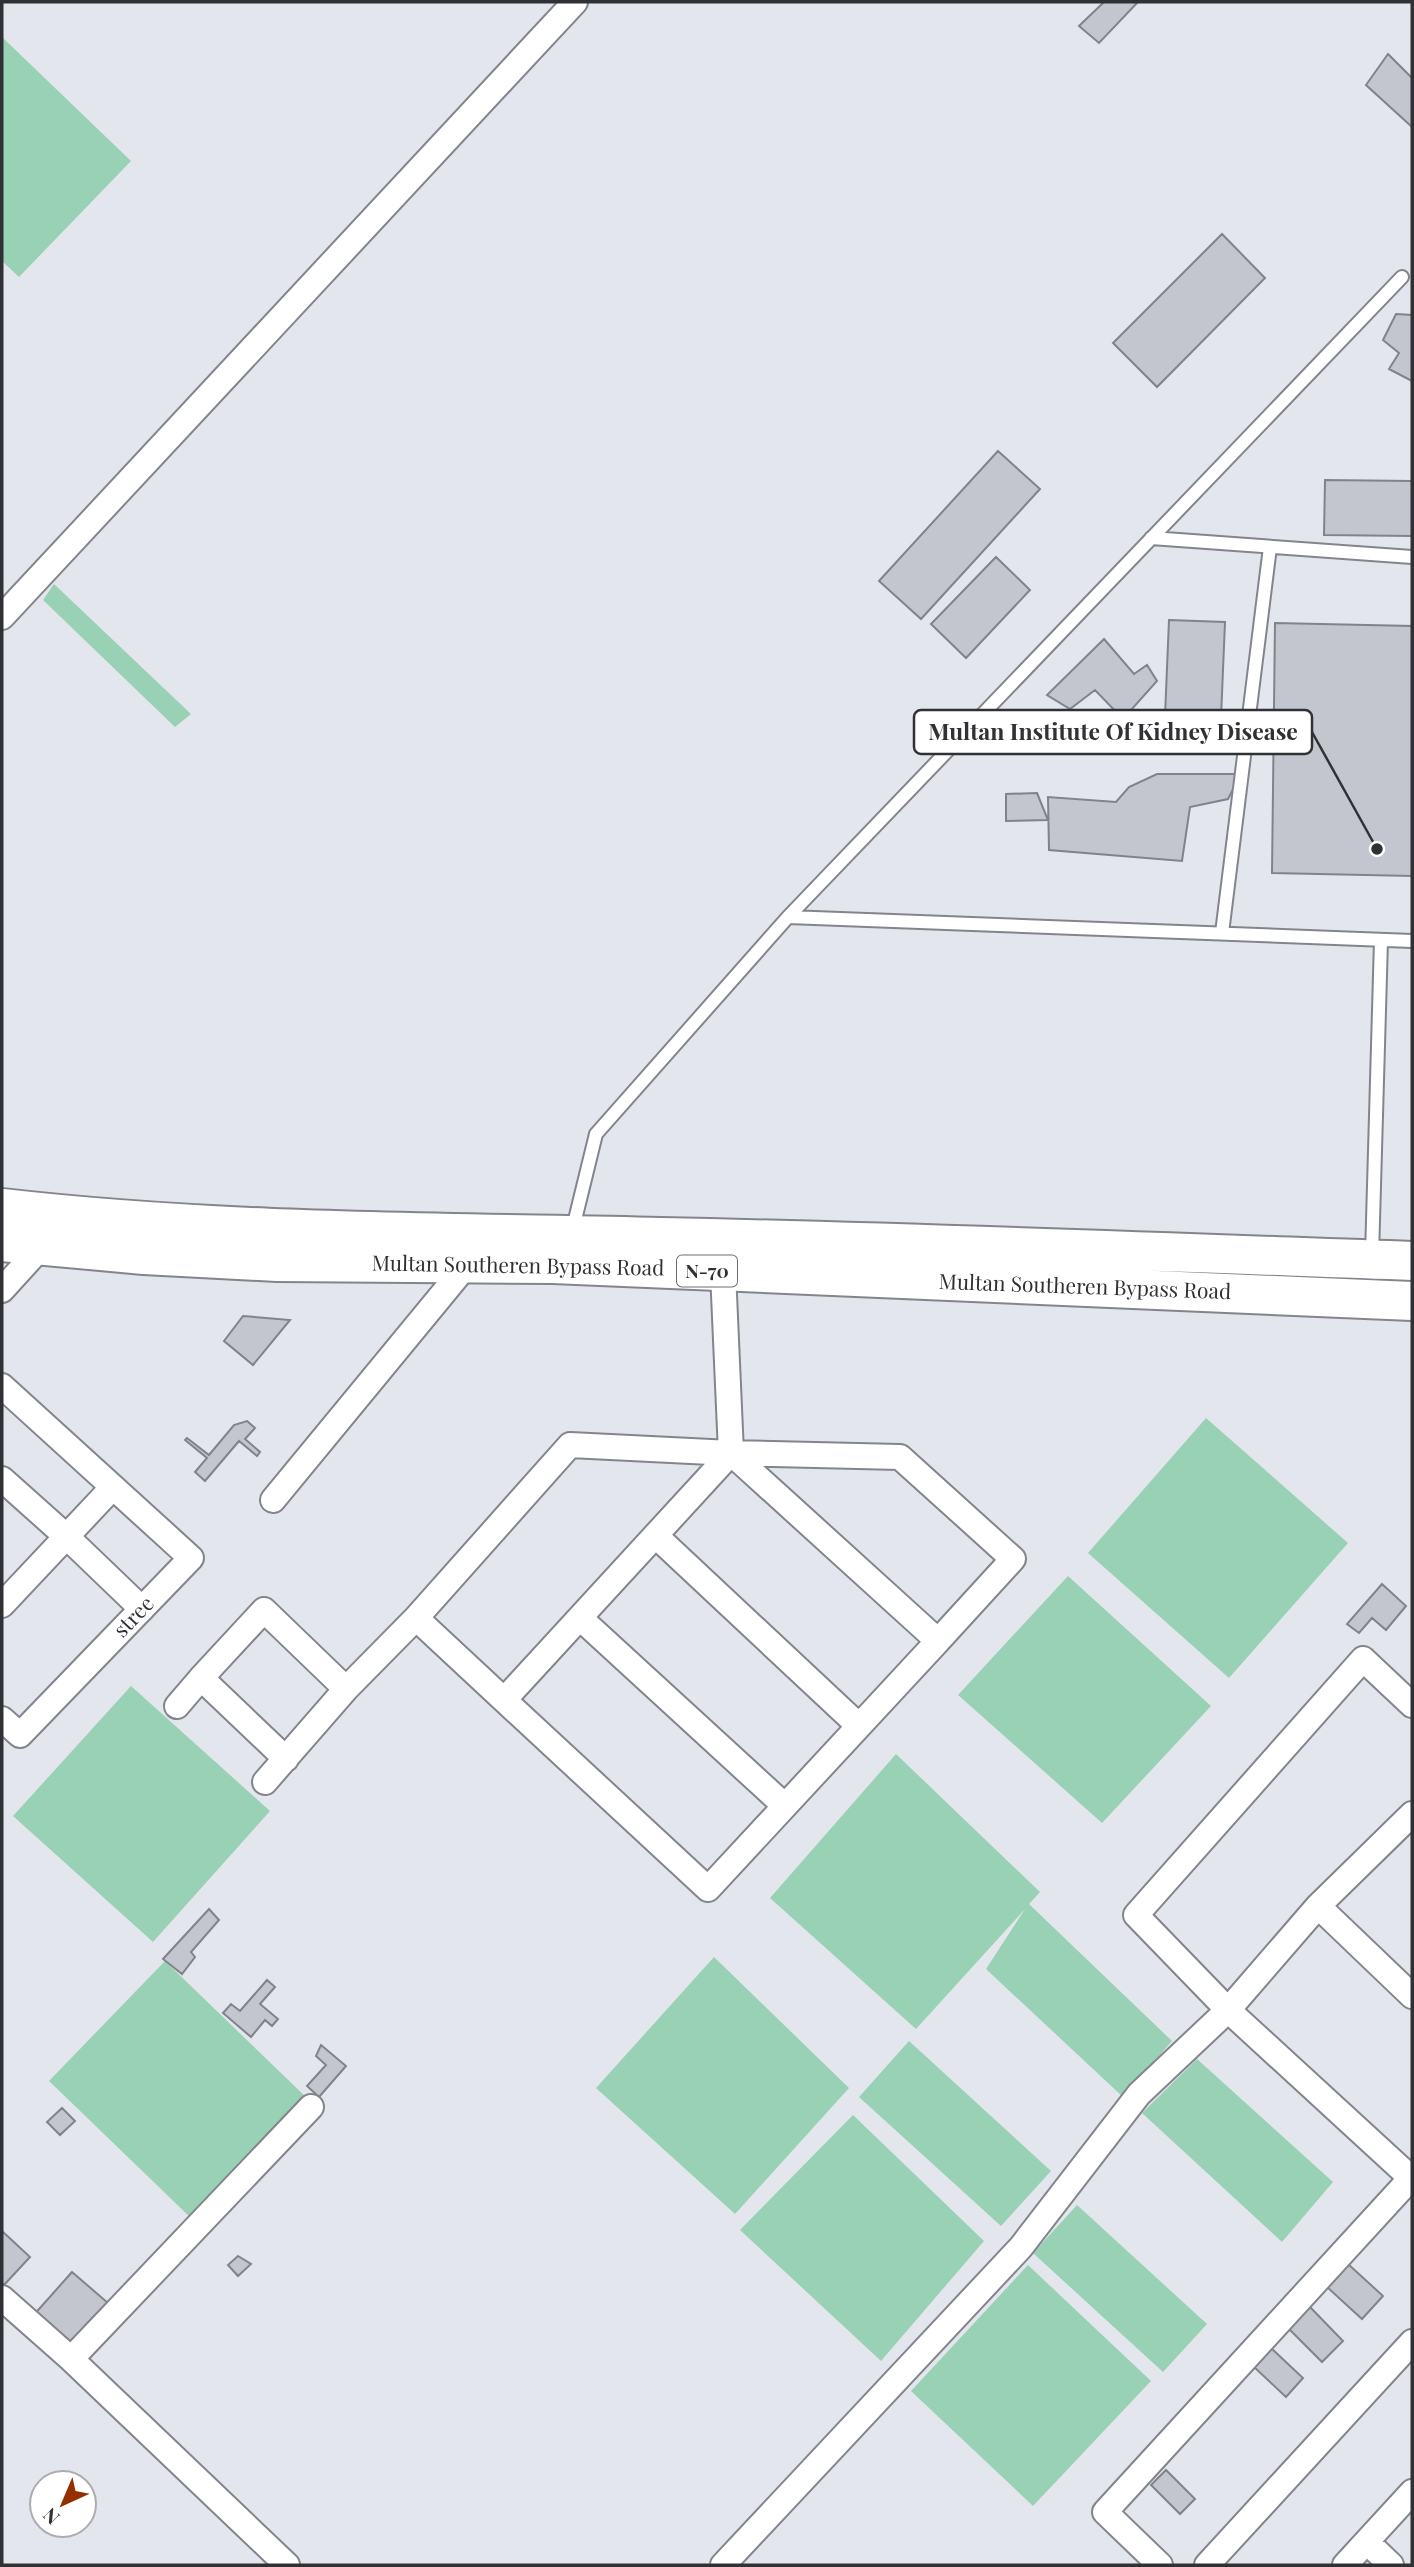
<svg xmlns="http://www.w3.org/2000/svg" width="1414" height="2567" font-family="'Playfair Display',serif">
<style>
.green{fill:#99d1b5}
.building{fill:#c4c6cf;stroke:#81838a;stroke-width:2}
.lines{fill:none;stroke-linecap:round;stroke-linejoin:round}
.service-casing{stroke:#83858d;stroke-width:16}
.minor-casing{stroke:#83858d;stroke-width:28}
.trunk-casing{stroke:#83858d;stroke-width:42}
.service{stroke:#fff;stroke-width:12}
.minor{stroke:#fff;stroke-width:24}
.trunk{stroke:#fff;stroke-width:38}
.labels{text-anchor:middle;stroke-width:7;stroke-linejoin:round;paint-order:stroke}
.shield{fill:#fff;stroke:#6e6f71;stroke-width:2}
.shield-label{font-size:19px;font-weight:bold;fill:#303134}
.street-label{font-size:21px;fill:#303134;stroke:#fff}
.leader{fill:none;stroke:#303134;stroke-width:2.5}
.callout-dot{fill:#303134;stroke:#fff;stroke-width:2.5}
.callout{fill:#fff;stroke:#303134;stroke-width:2.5}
.callout-label{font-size:23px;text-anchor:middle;font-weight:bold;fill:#303134}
</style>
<rect width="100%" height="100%" fill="#e4e6ee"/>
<path class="green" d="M2,37L131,161L19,277L2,261Z
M54,584L191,714L175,727L43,600Z
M1206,1418L1348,1543L1229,1678L1088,1553Z
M1068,1576L1211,1706L1102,1823L958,1695Z
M131,1686L270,1811L153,1942L13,1816Z
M896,1754L1040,1892L1029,1904L1172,2041L1123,2097L986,1969L1025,1909L916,2029L770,1898Z
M714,1957L849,2088L735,2214L596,2088Z
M165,1961L309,2100L193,2220L49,2081Z
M909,2041L1051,2171L1001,2226L859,2097Z
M1197,2059L1333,2182L1282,2242L1142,2113Z
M853,2115L984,2241L881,2361L740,2230Z
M1077,2205L1207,2324L1163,2372L1033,2253Z
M1028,2265L1151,2381L1033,2506L911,2391Z"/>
<path class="building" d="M1104,2H1138L1099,43L1079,26Z
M1388,54L1412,78V127L1366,85Z
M1222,234L1265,278L1157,387L1113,343Z
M1396,314L1412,315V381L1389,369L1399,353L1383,340Z
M998,451L1040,489L921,619L879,581Z
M1325,480L1412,481V536L1324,535Z
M996,557L1030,590L966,658L931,624Z
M1169,620L1225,622L1221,718L1165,716Z
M1275,623L1412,626V876L1272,873Z
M1104,639L1134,674L1147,665L1157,681L1123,719L1095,690L1070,709L1047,695Z
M1157,774H1241L1228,799L1190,807L1182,861L1049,850L1048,797L1116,802L1129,787Z
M1037,793L1048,820L1006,821V794Z
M243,1316L290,1320L253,1365L224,1341Z
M247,1421L255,1428L245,1439L260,1452L257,1456L239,1441L205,1481L195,1472L207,1458L185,1440L187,1438L209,1455L234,1425Z
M1382,1584L1406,1606L1386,1630L1372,1618L1359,1633L1347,1624Z
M209,1909L219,1920L191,1952L195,1957L182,1974L163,1959Z
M267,1980L275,1987L260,2004L278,2019L272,2026L265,2020L251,2037L223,2013L231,2004L240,2011Z
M321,2045L346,2066L319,2097L307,2086L326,2065L316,2056Z
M62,2108L75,2121L60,2135L47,2122Z
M2,2231L30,2257L4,2285L2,2283Z
M238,2256L251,2264L238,2276L228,2265Z
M1348,2264L1383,2296L1362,2319L1327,2287Z
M72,2272L108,2303L68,2349L32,2317Z
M1309,2306L1343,2341L1322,2362L1288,2328Z
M1271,2348L1303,2378L1286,2397L1254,2367Z
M1166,2470L1195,2499L1180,2514L1151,2485Z"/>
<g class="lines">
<g class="service-casing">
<path id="service" d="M1151,538L1412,557
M964,733L1245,745
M788,917L1412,941
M1222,933L1270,547
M572,1232L596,1134L788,917L1402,277
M1372,1256L1381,940"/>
</g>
<g class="minor-casing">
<path id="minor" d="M2,617L575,2
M723,1272L731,1453L570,1445L416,1618L504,1700L731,1453L900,1457L1013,1559L938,1641
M2,1290L42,1246
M2,1386L191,1558L20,1735L2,1719
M2,1479L67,1537L142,1609
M273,1500L469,1262
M656,1536L859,1726
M2,1605L113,1487
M580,1618L785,1806
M504,1700L708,1889L938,1641L731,1453
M1412,1705L1363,1659L1136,1915L1228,2010L1412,2179
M177,1706L201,1678
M286,1759L201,1678L264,1610L346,1689
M265,1782L346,1689L416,1618
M1318,1906L1412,1996
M2,2298L71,2359L287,2565
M71,2359L311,2107
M1367,2542L1391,2565
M723,2565L1021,2247L1139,2094L1228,2010L1318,1906L1412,1814
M1160,2565L1105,2512L1412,2177
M1207,2565L1412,2342
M1345,2565L1412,2492"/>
</g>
<g class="trunk-casing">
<path id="trunk" d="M2,1208C220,1233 441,1232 661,1237C911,1242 1162,1252 1412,1261
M2,1242L144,1255L277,1262L553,1264L1412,1301"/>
</g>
<use href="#service" class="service"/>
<use href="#minor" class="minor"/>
<use href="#trunk" class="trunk"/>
</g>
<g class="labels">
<rect class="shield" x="677" y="1255.5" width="60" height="31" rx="5"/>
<g class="shield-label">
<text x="707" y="1278">N-70</text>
</g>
<g class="street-label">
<text transform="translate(518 1266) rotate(1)" y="7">Multan Southeren Bypass Road</text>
<text transform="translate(1085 1287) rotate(2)" y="7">Multan Southeren Bypass Road</text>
<text transform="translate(134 1617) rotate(-46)" y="7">stree</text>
</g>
</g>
<path class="leader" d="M1377 849L1312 732"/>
<circle class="callout-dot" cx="1377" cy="849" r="7"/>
<rect class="callout" x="914" y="710" width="398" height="44" rx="7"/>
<g class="callout-label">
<text x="1113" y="740">Multan Institute Of Kidney Disease</text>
</g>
<rect width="1414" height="2567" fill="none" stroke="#303134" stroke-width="7"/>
<g transform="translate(63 2504) rotate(224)"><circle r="33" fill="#ffffff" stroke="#acadae" stroke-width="2"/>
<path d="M0-5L12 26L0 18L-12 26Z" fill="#942f00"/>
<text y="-10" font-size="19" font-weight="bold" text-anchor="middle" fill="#303134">N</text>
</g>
</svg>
